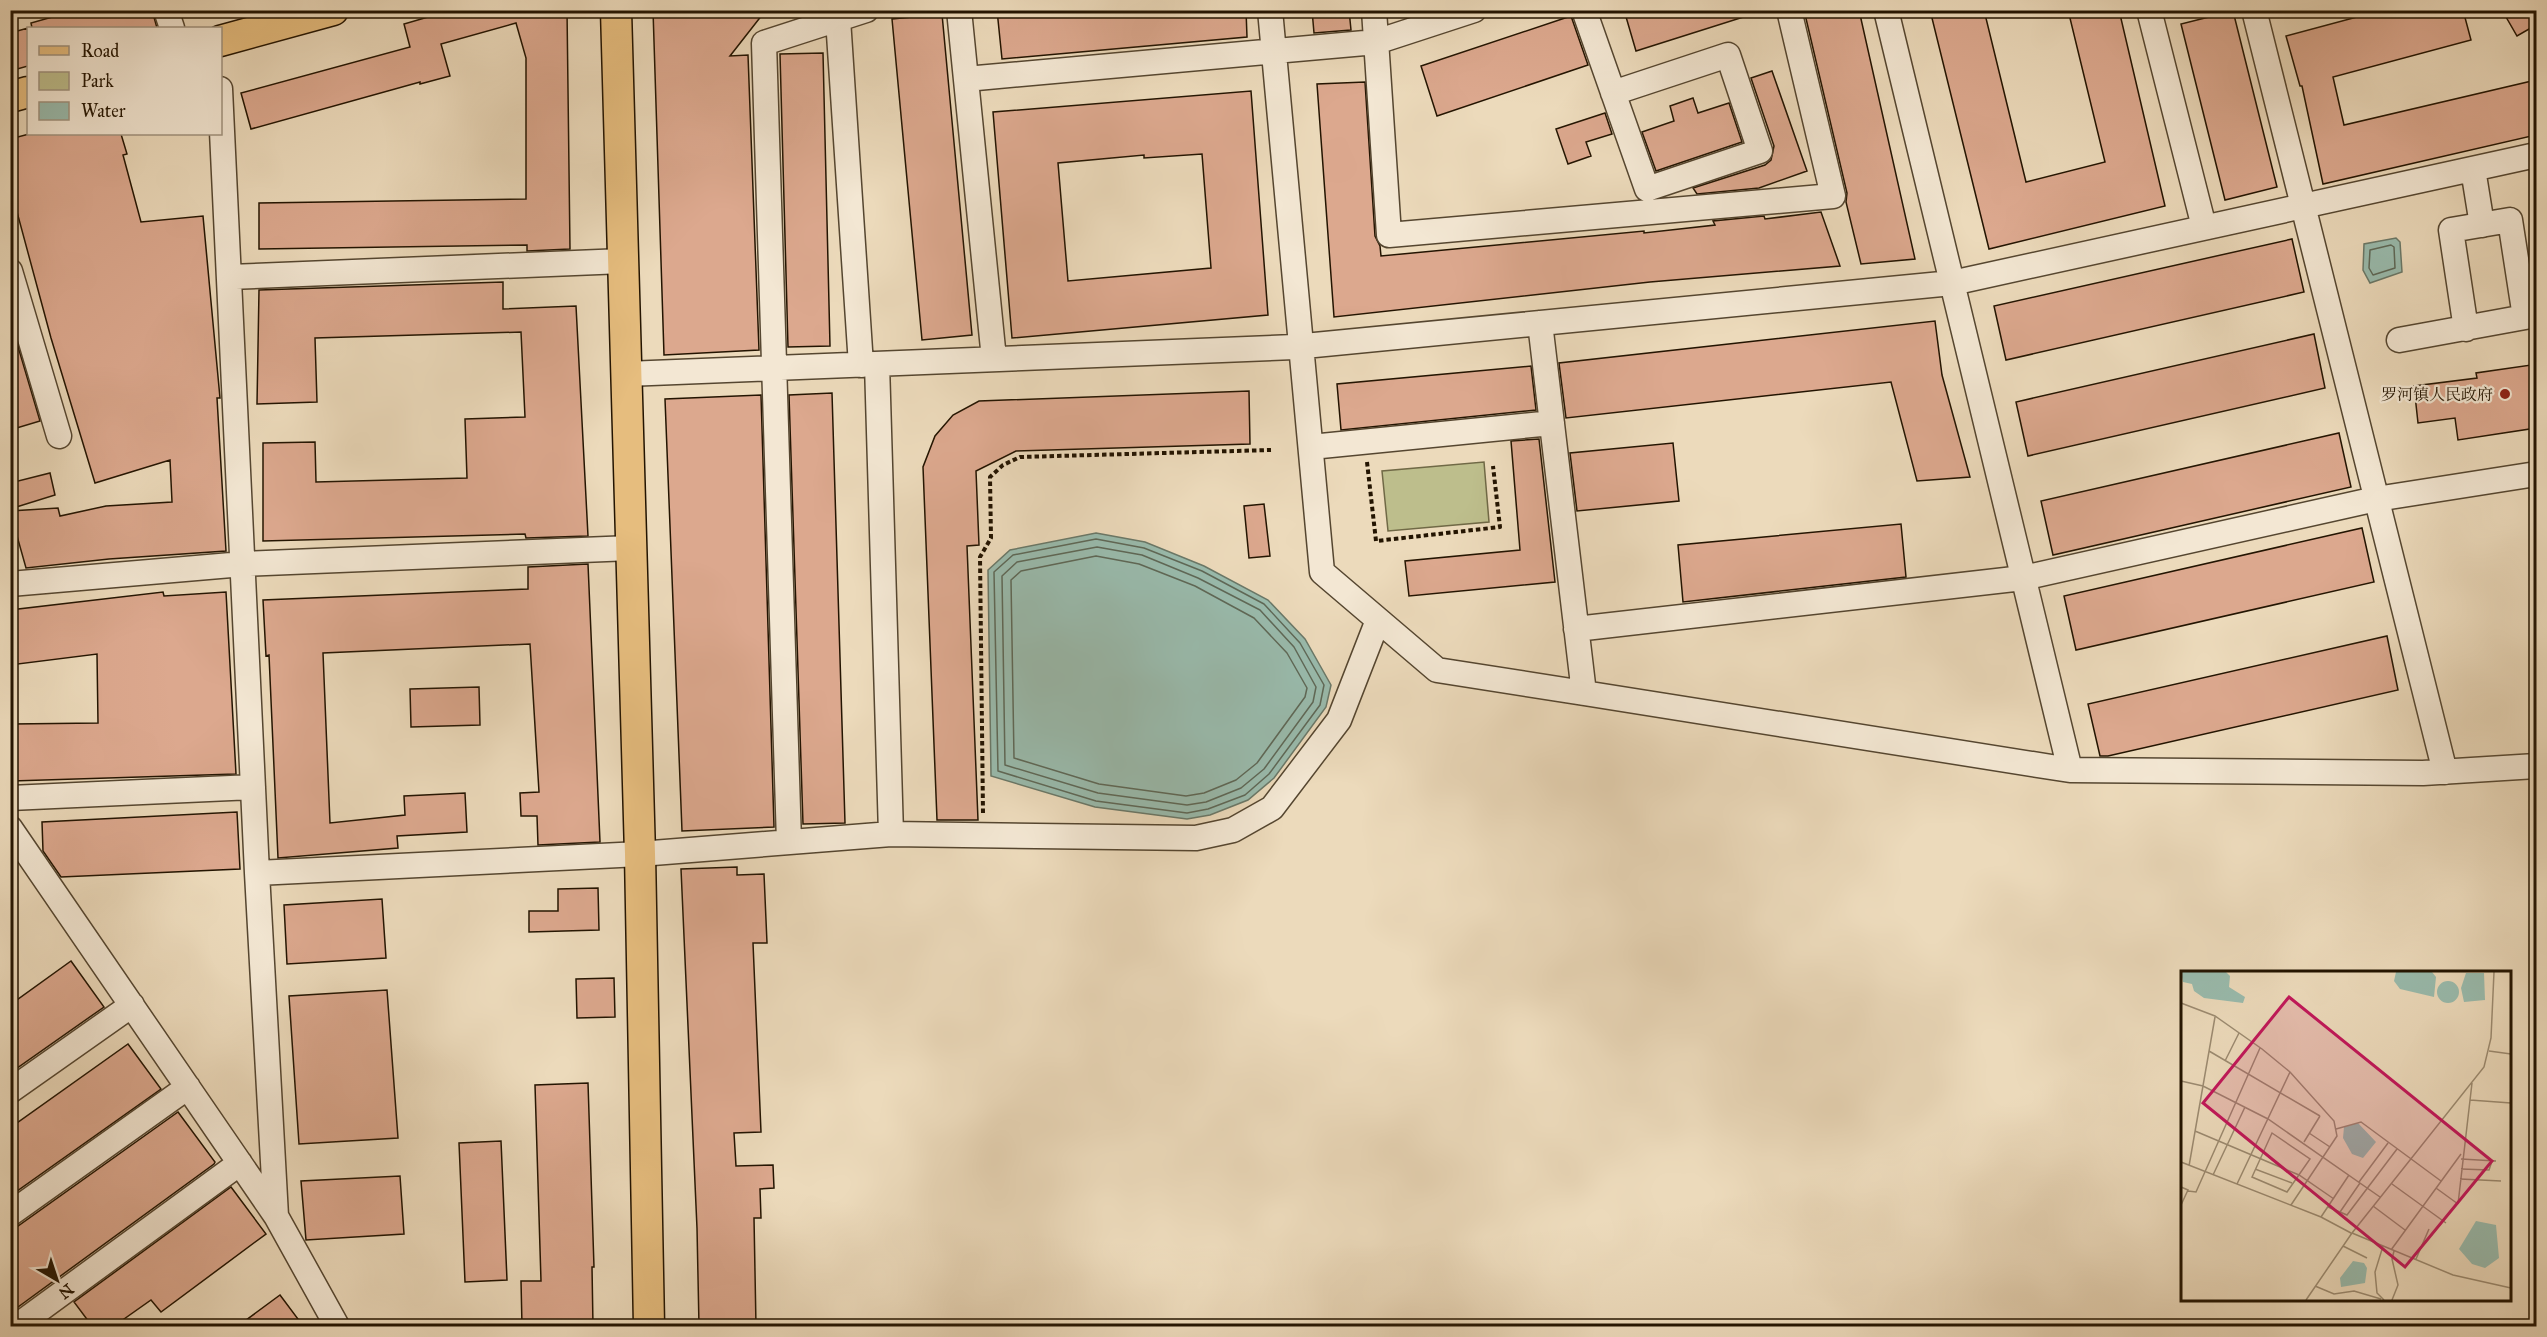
<svg xmlns="http://www.w3.org/2000/svg" width="2547" height="1337" font-family="'IM FELL Great Primer','Noto Serif SC',serif">
<style>
.green{fill:#bdbe8c;stroke:#706946;stroke-width:1.5}
.water{fill:#99bbad;stroke:#6a7868;stroke-width:1.5}
.lines{fill:none;stroke-linecap:round;stroke-linejoin:round}
.shore{stroke:#5e6857;stroke-width:1.5}
.building{fill:#dca88e;stroke:#231401;stroke-width:1.5;fill-rule:evenodd}
.minor-casing{stroke:#554630;stroke-width:27}
.major-casing{stroke:#231401;stroke-width:33}
.path{stroke:#231401;stroke-width:4;stroke-dasharray:4.5 3;stroke-linecap:butt}
.minor{stroke:#f3e7d3;stroke-width:24}
.major{stroke:#e6bd7e;stroke-width:30}
.poi-dot{fill:#8f2418;stroke:#f3e7d3;stroke-width:2}
.labels{text-anchor:middle;stroke-width:4.5;stroke-linejoin:round;paint-order:stroke}
.poi-label{font-size:16px;fill:#231401;stroke:#f3e7d3;text-anchor:end}
.inset-road{fill:none;stroke:#9c8b71;stroke-width:1.5}
.view{fill:#c2185b;fill-opacity:0.15;stroke:#c2185b;stroke-width:3}
.inset-edge{fill:none;stroke:#231401;stroke-width:3}
</style>
<rect width="100%" height="100%" fill="#ecdabb"/>
<filter id="stains"><feTurbulence type="fractalNoise" baseFrequency=".00333" numOctaves="4"/><feColorMatrix values="0 0 0 0 .2 0 0 0 0 .09 0 0 0 0 .02 0 0 0 .5 -.17"/></filter>
<radialGradient id="worn" r=".72"><stop offset=".6" stop-color="#630" stop-opacity="0"/><stop offset="1" stop-color="#630" stop-opacity=".3"/></radialGradient>
<path class="green" d="M1484,462L1489,522L1388,531L1382,471Z"/>
<path class="water" d="M2396,238L2400,242L2402,272L2370,283L2363,270L2364,244Z
M1096,533L1145,542L1204,566L1268,600L1305,639L1331,685L1326,707L1274,778L1248,800L1210,815L1187,819L1095,807L991,776L988,570L1010,550Z"/>
<g class="lines">
<path class="shore" d="M2391,245L2394,247L2395,268L2373,275L2369,268L2370,250Z
M1096,539L1144,548L1202,571L1264,604L1300,643L1324,685L1320,705L1269,774L1245,795L1208,809L1187,813L1096,801L998,771L994,572L1013,555Z
M1097,547L1142,555L1198,578L1260,610L1294,647L1316,687L1313,702L1264,769L1241,788L1206,802L1187,805L1098,793L1005,765L1002,576L1017,562Z
M1096,556L1139,564L1195,586L1254,618L1287,653L1307,688L1305,697L1257,763L1236,780L1204,793L1186,796L1099,784L1014,758L1011,580L1021,571Z"/>
</g>
<path class="building" d="M77,10H152L157,28H32L31,23Z
M452,10H567L570,249L527,251V245L259,249V203L526,199V58L516,23L441,44L450,76L420,84V82L251,129L241,93L410,47L404,24Z
M653,10H766L730,56L748,55L759,350L664,355Z
M997,10H1246L1247,37L1002,59Z
M1312,10H1349L1351,30L1314,33Z
M1624,10H1752L1753,14L1636,51Z
M1804,10H1859L1915,259L1861,264L1846,202L1847,193Z
M1930,10H1984L2026,182L2105,162L2068,10H2119L2165,206L1989,249Z
M2383,10H2463L2471,40L2333,77L2344,125L2536,80V135L2323,184L2302,86H2300L2286,36Z
M2502,10H2536V25L2517,36Z
M2233,11L2277,187L2225,200L2181,24Z
M942,14L972,335L922,340L892,19Z
M1571,16L1588,65L1437,116L1421,66Z
M28,28V66L10,71V33Z
M823,53L830,346L788,347L780,54Z
M1772,71L1807,171L1759,188L1697,194L1693,188L1765,165L1771,160L1774,146L1751,78Z
M1365,82L1375,236L1380,246L1381,256L1644,231V233L1715,225L1713,221L1764,216L1765,219L1821,212L1840,266L1650,282L1334,317L1317,84Z
M1251,91L1268,315L1012,338L993,112ZM1202,154L1211,268L1068,281L1058,163L1144,155V158Z
M1693,98L1698,113L1729,103L1742,142L1656,171L1642,132L1674,121L1670,106Z
M1605,113L1612,134L1586,142L1591,156L1568,164L1556,129Z
M29,134H121L127,154L123,155L141,222L203,216L220,398H217L226,551L109,559L26,568L10,511L58,508L60,516L106,506L172,502L170,460L95,483L51,338L10,186V139Z
M2292,239L2304,292L2006,360L1994,306Z
M503,282V309L576,306L588,536L526,538L525,534L263,541V443L315,442L316,482L467,478L465,419L525,417L521,332L315,338L317,402L257,404L259,290Z
M1935,321L1942,375L1970,477L1917,481L1891,382L1566,418L1559,363Z
M10,333H14L40,421L10,430Z
M2314,334L2325,388L2028,456L2016,402Z
M2531,365L2532,370L2536,369V428L2458,440L2455,418L2418,423L2414,386L2477,378L2476,373Z
M1531,366L1536,410L1341,430L1337,384Z
M1249,391L1250,444L1016,451L976,471L979,545L967,546L978,820H937L923,467L935,436L953,415L979,401Z
M832,393L845,823L803,824L789,395Z
M761,395L774,827L682,831L665,399Z
M2339,433L2351,487L2053,555L2041,501Z
M1539,439L1555,582L1409,596L1405,561L1520,550L1511,441Z
M1673,443L1679,501L1577,511L1570,453Z
M50,473L55,495L10,509V483Z
M1264,504L1270,556L1249,558L1244,506Z
M1901,524L1906,577L1683,602L1678,545Z
M2362,528L2374,582L2076,650L2064,596Z
M588,564L600,842L538,845L537,816H521L520,793L539,792L530,644L323,653L330,823L405,815L404,796L465,793L467,832L397,836L398,848L278,858L269,655L266,656L263,600L528,589V567Z
M163,592L164,596L226,592L236,774L12,781V724L98,723L97,654L10,665V610Z
M2387,636L2398,690L2108,756H2100L2088,704Z
M479,687L480,725L411,727L410,689Z
M237,812L240,869L61,877L43,851L42,822Z
M737,867V875L764,874L767,943H753L761,1132L734,1133L736,1166L773,1165L774,1188L760,1189L761,1218H754L756,1326H699L697,1228L681,869Z
M598,888L599,930L529,932V911H558V889Z
M382,899L386,958L287,964L284,905Z
M71,961L104,1007L10,1073V1005Z
M614,978L615,1017L577,1018L576,979Z
M387,990L398,1138L299,1144L289,996Z
M128,1044L161,1089L10,1196V1128Z
M588,1083L594,1267H592L593,1326H522L521,1281H541L535,1085Z
M178,1112L215,1162L214,1164L18,1307L10,1297V1228L18,1226Z
M501,1141L507,1280L465,1282L459,1143Z
M400,1176L404,1234L306,1240L301,1181Z
M231,1187L266,1234L161,1312L151,1300L114,1326H92L74,1302Z
M280,1295L298,1319L289,1326H238Z"/>
<g class="lines">
<g class="minor-casing">
<path id="minor" d="M166,10L172,28
M959,10L994,359
M1270,10L1322,572L1437,670L1584,693L2070,770L2423,773L2536,766
M1374,10L1389,235L1833,196L1789,10
M1584,10L1647,189L1760,151L1728,55L1613,93
M1886,10L2070,770
M2149,10L2204,227
M2254,10L2445,772
M838,19L861,365
M966,79L1376,42L1474,10
M220,89L257,873L276,1216
M2473,169L2482,225
M10,271L59,436
M229,277L623,261
M1540,323L1584,693
M2466,329L2451,230L2510,220L2525,317
M2399,340L2536,315
M877,364L891,834
M626,374L1294,347L1952,283L2536,155
M1311,447L1552,423
M10,584L243,564L631,548
M1576,629L2023,578L2376,499L2536,474
M10,798L253,787
M10,828L276,1216L337,1326
M789,842L764,43L866,10
M257,873L640,854L891,834L1196,838L1233,830L1272,808L1339,720L1378,620
M10,1091L132,1005
M10,1214L188,1087
M17,1326L240,1163"/>
</g>
<g class="major-casing">
<path id="major" d="M616,10L640,854L649,1326
M220,41L333,10
M10,97L28,92"/>
</g>
<path class="path" d="M1367,462L1376,541L1500,527L1493,466
M983,813L980,557L991,538L990,477L1003,465L1020,457L1271,450"/>
<use href="#minor" class="minor"/>
<use href="#major" class="major"/>
</g>
<circle class="poi-dot" cx="2505" cy="394" r="6"/>
<g class="labels">
<g class="poi-label">
<text x="2493" y="400">罗河镇人民政府</text>
</g>
</g>
<g transform="translate(2181 971)">
<rect width="330" height="330" fill="#ecdabb"/>
<path d="M0,1H45L49,5L48,16L64,26L62,32L23,27L13,20L11,13L2,11ZM215,1H251L255,6L253,26L219,18L213,10ZM285,2H303L304,29L283,31L280,17ZM256 21a11 11 0 1 1 22 0a11 11 0 1 1-22 0ZM177,152L195,171L182,187L171,183L162,167L163,156ZM295,250L315,254L318,287L304,297L291,293L278,278ZM172,290L183,292L186,297L184,312L160,316L159,307Z" fill="#99bbad"/>
<path class="inset-road" d="M0,32L34,45L81,78L109,101L153,150L156,165L110,234M28,80L139,145M308,80L330,83M44,90L58,62M0,110L22,115L87,148L199,226M289,129L330,132M155,158L180,151L260,210M14,160L118,204L153,228M91,162L129,188L106,221L71,206ZM128,162L149,176M123,171L139,145M280,188L315,190M0,191L140,246L170,262M8,195L34,46M74,198L111,212M280,198L308,199L311,190M32,204L64,136M279,208L320,210M178,211L207,172M56,213L109,101M211,213L265,252M0,216L7,219L0,234M255,217L277,233M7,220L15,221L79,77M277,233L291,112M192,235L224,259M147,236L166,244L216,178M159,241L179,212M140,246L168,204M171,262L272,304L330,317M162,275L186,287M202,275L194,301L196,322L203,329M210,279L280,183M235,288L248,258M134,315L153,323L173,320L200,328M125,329L171,262L303,96L310,67L313,1M211,329L217,314L211,288L213,280"/>
<path class="view" d="M108,26L311,190L224,296L22,132Z"/>
<rect width="330" height="330" class="inset-edge"/>
</g>
<rect width="2547" height="1337" fill="none" stroke="#ecdabb" stroke-width="36"/>
<rect x="12" y="12" width="2523" height="1313" fill="none" stroke="#231401" stroke-width="3"/>
<rect x="18" y="18" width="2511" height="1301" fill="none" stroke="#231401" stroke-width="1.5"/>
<rect x="27" y="27" width="195" height="108" fill="#f3e7d3" stroke="#a0937f" stroke-width="1.5"/>
<rect x="39" y="46" width="30" height="9" fill="#e6bd7e" stroke="#a0937f" stroke-width="1.5"/>
<text x="81" y="57" font-size="18" fill="#231401">Road</text>
<rect x="39" y="72" width="30" height="18" fill="#bdbe8c" stroke="#a0937f" stroke-width="1.5"/>
<text x="81" y="87" font-size="18" fill="#231401">Park</text>
<rect x="39" y="102" width="30" height="18" fill="#99bbad" stroke="#a0937f" stroke-width="1.5"/>
<text x="81" y="117" font-size="18" fill="#231401">Water</text>
<g transform="translate(57 1280) rotate(141)" stroke="#f3e7d3" stroke-width="4.5" paint-order="stroke">
<path d="M0-4.5L10 22L0 15L-10 22Z" fill="#231401"/>
<text y="-9" font-size="16" font-weight="bold" text-anchor="middle" fill="#231401">N</text>
</g>
<rect width="100%" height="100%" filter="url(#stains)"/>
<rect width="100%" height="100%" fill="url(#worn)"/>
</svg>
